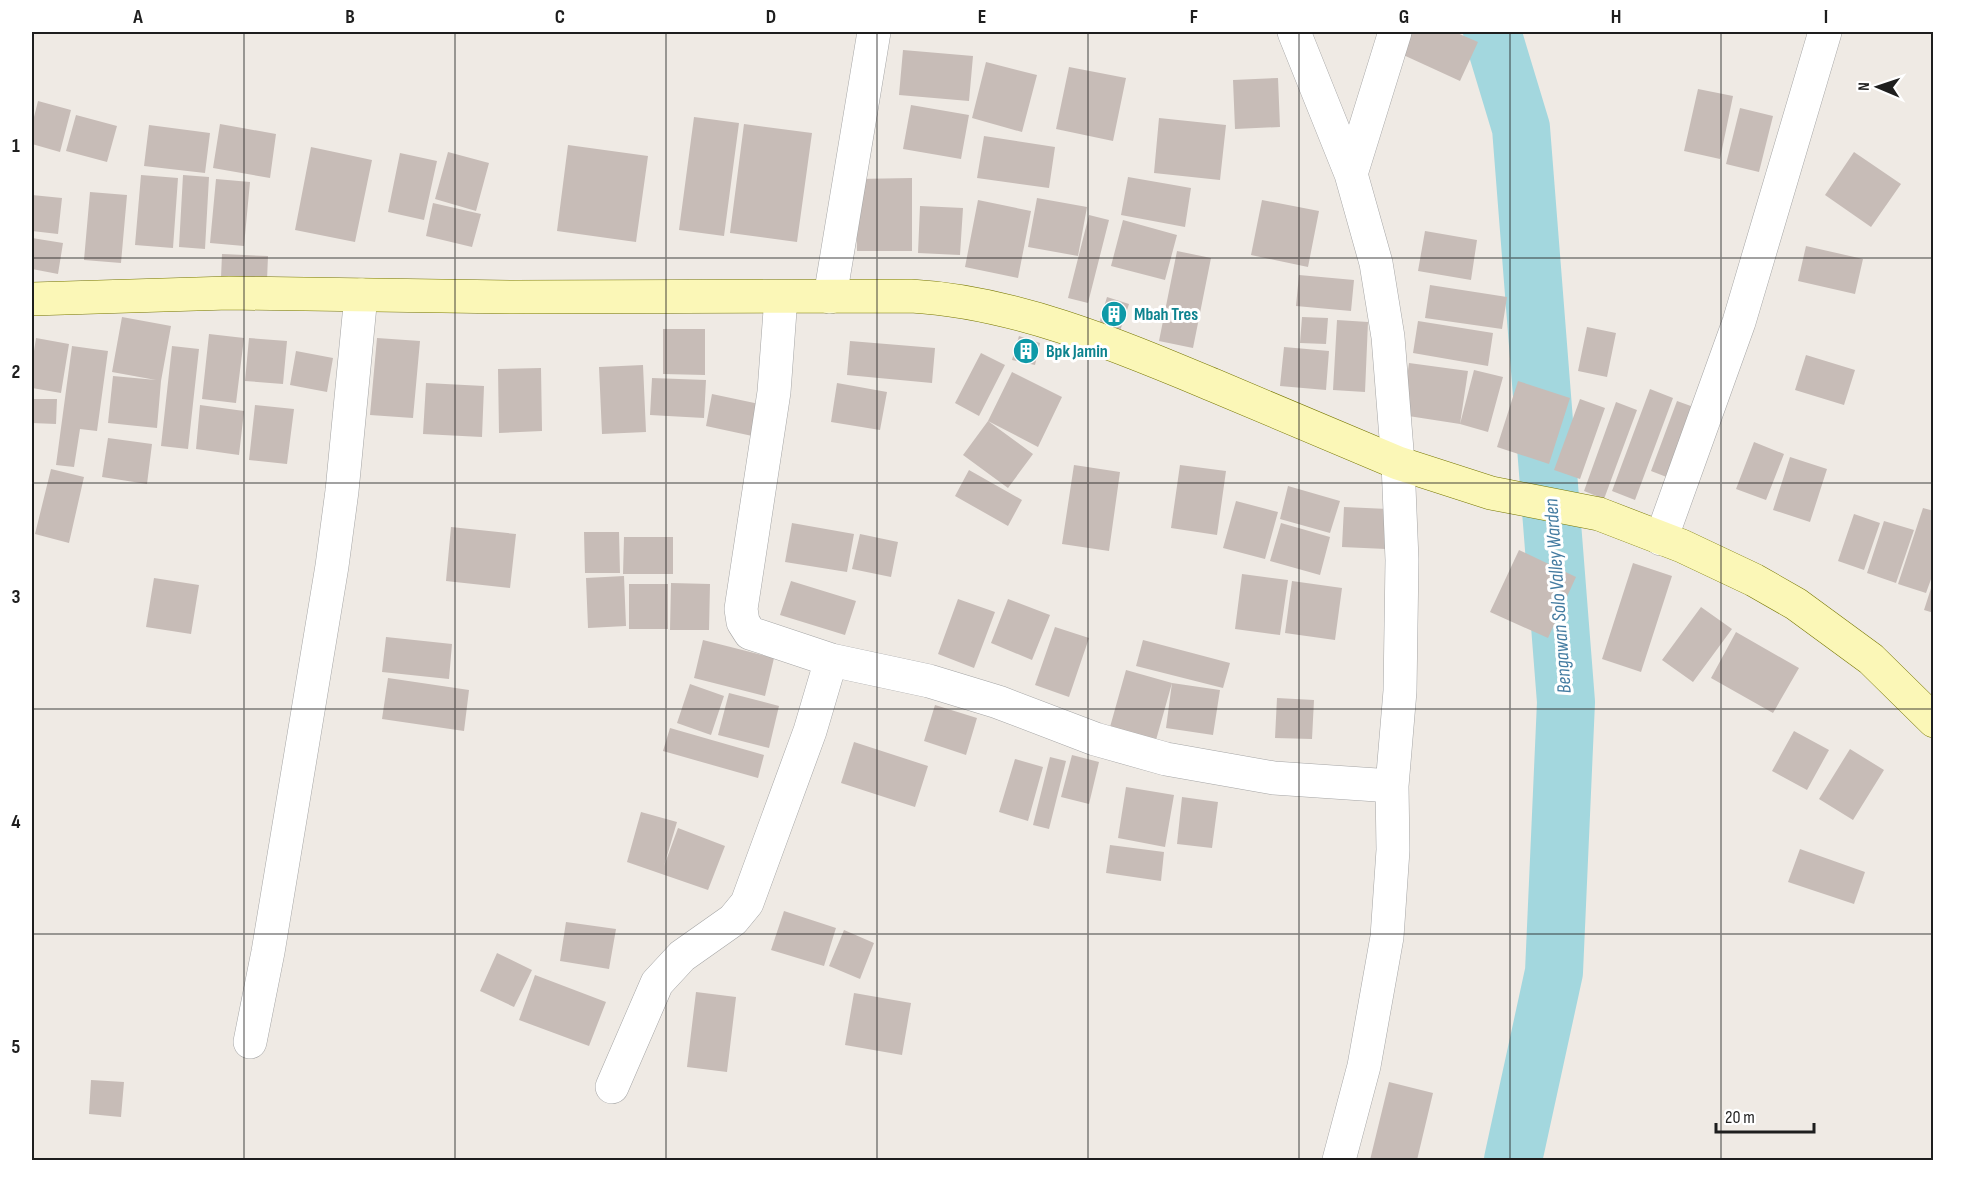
<svg xmlns="http://www.w3.org/2000/svg" width="1965" height="1192" font-family="'Sofia Sans Condensed',sans-serif">
<style>
.lines{fill:none;stroke-linecap:round;stroke-linejoin:round}
.river{stroke:#a3d7de;stroke-width:58}
.building{fill:#c7bcb7}
.street-casing{stroke:#a5a5a5;stroke-width:34}
.secondary-casing{stroke:#777703;stroke-width:34}
.street{stroke:#fff;stroke-width:33}
.secondary{stroke:#fbf7b7;stroke-width:33}
.grid{fill:none;stroke:#1e1e1e;stroke-width:1.5;stroke-opacity:0.55}
.labels{text-anchor:middle;stroke-width:6;stroke-linejoin:round;paint-order:stroke}
.culture-label{font-size:18px;font-weight:bold;fill:#0d838f;stroke:#fff;text-anchor:start}
.water-label{font-size:20px;font-style:italic;fill:#437ba0;stroke:#fff}
.neatline{fill:none;stroke:#1e1e1e;stroke-width:2}
.grid-label{font-size:20px;text-anchor:middle;font-weight:bold;fill:#1e1e1e}
</style>
<rect width="100%" height="100%" fill="#efeae4"/>
<g class="lines">
<path class="river" d="M1492,32L1521,128L1566,702L1554,972L1513,1160"/>
</g>
<path class="building" d="M1409,32H1455L1478,42L1460,81L1399,53Z
M903,50L973,56L969,101L899,95Z
M986,62L1037,75L1022,132L972,118Z
M1069,67L1126,78L1113,141L1056,129Z
M1278,78L1280,127L1235,129L1233,80Z
M1698,89L1733,96L1720,159L1684,151Z
M38,101L71,110L60,152L32,144V125Z
M911,105L969,115L961,159L903,149Z
M1740,108L1773,116L1759,172L1726,164Z
M76,115L117,126L107,162L66,151Z
M694,117L739,123L724,236L679,230Z
M1159,118L1226,125L1220,180L1154,173Z
M220,124L276,134L270,178L213,168Z
M744,124L812,133L797,242L730,233Z
M149,125L210,133L205,173L144,166Z
M984,136L1055,147L1049,188L977,178Z
M568,145L648,156L636,242L557,231Z
M311,147L372,160L355,242L295,230Z
M448,152L489,163L476,211L435,199Z
M1854,152L1901,184L1871,227L1825,195Z
M400,153L437,161L424,220L388,212Z
M141,175L178,178L173,248L135,245Z
M183,175L209,177L205,249L179,247Z
M1128,177L1191,188L1185,227L1121,215Z
M912,178V251H857L856,179Z
M216,179L250,182L244,246L210,243Z
M90,192L127,195L121,263L84,260Z
M32,195L62,198L58,234L32,231Z
M1037,198L1087,207L1078,256L1028,247Z
M978,200L1031,211L1018,278L965,267Z
M1262,200L1319,211L1308,267L1251,255Z
M433,203L481,214L472,247L426,236Z
M920,206L963,208L960,255L918,253Z
M1089,215L1109,220L1088,303L1068,298Z
M1123,220L1177,235L1165,280L1111,266Z
M1425,231L1477,240L1471,280L1418,271Z
M32,238L63,243L58,274L32,269Z
M1806,246L1863,259L1855,294L1798,281Z
M1177,251L1211,258L1193,348L1159,341Z
M222,254L268,256L267,280L221,278Z
M1299,275L1354,280L1351,311L1296,306Z
M1430,285L1507,297L1502,329L1425,318Z
M1107,297L1129,304L1120,331L1099,324Z
M122,317L171,326L161,381L157,428L108,423L113,376L156,380L112,372Z
M1302,317L1328,318L1326,344L1300,343Z
M1337,320L1368,322L1365,392L1333,390Z
M1418,321L1493,333L1488,366L1413,353Z
M1587,327L1616,333L1607,377L1578,371Z
M663,329H705V375L663,374Z
M209,334L244,338L236,403L202,399Z
M1019,336L1040,343L1035,365L1012,360Z
M36,338L69,344L61,393L32,388V364Z
M249,338L287,341L283,384L245,381Z
M377,338L420,341L413,418L370,415Z
M850,341L935,348L932,383L847,375Z
M72,346L108,351L97,431L80,429L74,467L56,465Z
M172,346L199,349L188,449L161,446Z
M1284,347L1329,351L1326,390L1280,386Z
M296,351L333,358L327,392L290,385Z
M981,353L1005,365L979,416L955,403Z
M1806,355L1855,370L1844,405L1795,390Z
M1409,363L1468,371L1460,424L1402,415Z
M643,365L646,432L602,434L599,367Z
M541,368L542,431L499,433L498,369Z
M1474,370L1503,377L1488,432L1460,424Z
M1012,372L1062,397L1038,447L988,421Z
M652,378L706,380L704,418L650,415Z
M1518,381L1570,398L1549,464L1497,447Z
M426,383L484,386L482,437L423,434Z
M837,383L887,392L880,430L831,422Z
M1650,389L1673,398L1635,500L1612,491Z
M712,394L764,405L757,437L706,426Z
M32,399H57L56,424L32,423Z
M1580,399L1605,408L1580,479L1554,470Z
M1677,401L1702,410L1677,481L1651,471Z
M1616,402L1637,410L1604,499L1584,491Z
M200,405L244,411L239,455L196,449Z
M255,405L294,409L287,464L249,460Z
M988,421L1033,454L1008,488L963,455Z
M108,438L152,444L147,484L102,477Z
M1754,442L1784,454L1766,500L1736,489Z
M1790,457L1827,469L1810,522L1773,510Z
M1074,465L1120,472L1109,551L1062,544Z
M1180,465L1226,471L1217,535L1171,528Z
M51,469L84,477L69,543L35,534Z
M969,470L1022,500L1008,526L955,496Z
M1288,486L1340,501L1330,533L1280,519Z
M1236,501L1278,512L1265,559L1223,548Z
M1344,507L1388,509L1386,549L1342,547Z
M1923,508L1934,511V571L1926,593L1898,584Z
M1854,514L1880,523L1864,570L1838,561Z
M1884,521L1914,530L1896,583L1867,573Z
M792,523L854,534L847,572L785,562Z
M1281,523L1330,537L1320,575L1270,561Z
M451,527L516,534L510,588L446,581Z
M584,532H619L620,573H585Z
M860,534L898,542L891,577L852,569Z
M624,537H673V574H623Z
M1519,550L1576,577L1548,638L1490,612Z
M1633,563L1672,576L1641,672L1602,659Z
M1242,574L1288,580L1280,635L1235,629Z
M624,576L626,626L588,628L586,578Z
M154,578L199,585L191,634L146,627Z
M1934,579V613L1924,610Z
M791,581L856,601L845,635L780,615Z
M1292,581L1342,588L1335,640L1285,633Z
M671,583L710,584L709,630H670Z
M629,584H668V629H629Z
M958,599L995,612L974,668L938,654Z
M1008,599L1050,615L1032,660L991,643Z
M1701,607L1732,629L1693,682L1662,660Z
M1055,627L1089,638L1069,697L1035,685Z
M1736,632L1799,668L1773,713L1711,678Z
M386,637L452,644L449,679L382,672Z
M703,640L774,658L765,696L694,678Z
M1143,640L1230,663L1223,688L1136,666Z
M1126,670L1172,683L1156,740L1110,727Z
M388,678L469,690L464,731L382,719Z
M1172,683L1220,690L1213,735L1166,728Z
M690,684L724,696L711,735L677,723Z
M729,693L779,706L769,748L718,735Z
M1277,698L1314,700L1312,739L1275,738Z
M935,705L977,718L966,755L924,741Z
M670,728L764,755L758,778L663,751Z
M1794,731L1829,750L1807,790L1772,771Z
M854,742L928,766L915,807L841,783Z
M1850,749L1884,770L1853,820L1819,799Z
M1072,755L1099,762L1089,804L1061,797Z
M1050,757L1066,761L1049,829L1033,825Z
M1015,759L1043,767L1028,821L999,812Z
M1126,787L1174,795L1165,847L1118,838Z
M1182,797L1218,802L1212,848L1177,844Z
M641,812L677,822L664,866L678,828L725,846L708,890L627,862Z
M1110,845L1164,852L1161,881L1106,873Z
M1800,849L1865,872L1854,904L1788,882Z
M784,911L836,928L824,966L771,950Z
M566,922L616,929L609,969L560,961Z
M844,930L874,943L860,979L829,966Z
M497,953L532,970L514,1007L480,991Z
M535,975L606,1002L589,1046L519,1020Z
M696,992L736,997L727,1072L687,1067Z
M854,993L911,1003L902,1055L845,1045Z
M91,1080L124,1082L121,1117L89,1114Z
M1389,1082L1433,1093L1417,1160H1370Z"/>
<g class="lines">
<g class="street-casing">
<path id="street" d="M1294,32L1351,174L1376,263L1388,337L1398,463L1402,560L1400,691L1392,786L1393,850L1387,937L1364,1066L1339,1160
M1351,174L1395,32
M781,297L774,392L741,609L743,622L750,633L831,660L929,681L998,702L1095,739L1166,759L1274,778L1392,786
M830,297L874,32
M1661,539L1739,322L1825,32
M250,1042L268,952L332,566L342,491L361,295
M612,1087L657,983L682,956L733,920L747,903L810,731L831,660"/>
</g>
<g class="secondary-casing">
<path id="secondary" d="M32,299L229,293L513,297L911,296C1016,302 1117,345 1213,385C1275,411 1337,437 1398,463L1491,493L1599,514L1682,546L1754,580L1796,604L1871,659L1934,721"/>
</g>
<use href="#street" class="street"/>
<use href="#secondary" class="secondary"/>
</g>
<path class="grid" d="M244,32V1160M455,32V1160M666,32V1160M877,32V1160M1088,32V1160M1299,32V1160M1510,32V1160M1721,32V1160M32,258H1934M32,483H1934M32,709H1934M32,934H1934"/>
<defs>
<g id="building-disc" transform="scale(1.35)"><circle r="9.5" fill="#0f9aa8" stroke="#fff"/><path d="M-4-6H4V6H1V3H-1V6H-4ZM-2.5-4.3h1.7v1.8h-1.7ZM.8-4.3h1.7v1.8H.8ZM-2.5-1h1.7V.8h-1.7ZM.8-1h1.7V.8H.8Z" fill="#fff"/></g>
</defs>
<g fill-rule="evenodd">
<use href="#building-disc" x="1114" y="314"/>
<use href="#building-disc" x="1026" y="351"/>
</g>
<g class="labels">
<g class="culture-label">
<text x="1134" y="320">Mbah Tres</text>
<text x="1046" y="357">Bpk Jamin</text>
</g>
<g class="water-label">
<text transform="translate(1557 596) rotate(-94)" y="7">Bengawan Solo Valley Warden</text>
</g>
</g>
<rect width="1965" height="1192" fill="none" stroke="#ffffff" stroke-width="66"/>
<g transform="translate(1878 87) rotate(272)" stroke="#ffffff" stroke-width="4.5" paint-order="stroke">
<path d="M0-4.5L10 22L0 15L-10 22Z" fill="#1e1e1e"/>
<text y="-9" font-size="16" font-weight="bold" text-anchor="middle" fill="#1e1e1e">N</text>
</g>
<path d="M1716 1123v9h98v-9" fill="none" stroke="#1e1e1e" stroke-width="3"/>
<text x="1725" y="1123" font-size="18" fill="#1e1e1e" stroke="#ffffff" stroke-width="4.5" paint-order="stroke">20 m</text>
<rect x="33" y="33" width="1899" height="1126" class="neatline"/>
<g class="grid-label">
<text x="138" y="23">A</text>
<text x="350" y="23">B</text>
<text x="560" y="23">C</text>
<text x="771" y="23">D</text>
<text x="982" y="23">E</text>
<text x="1194" y="23">F</text>
<text x="1404" y="23">G</text>
<text x="1616" y="23">H</text>
<text x="1826" y="23">I</text>
<text x="16" y="152">1</text>
<text x="16" y="378">2</text>
<text x="16" y="603">3</text>
<text x="16" y="828">4</text>
<text x="16" y="1053">5</text>
</g>
</svg>
